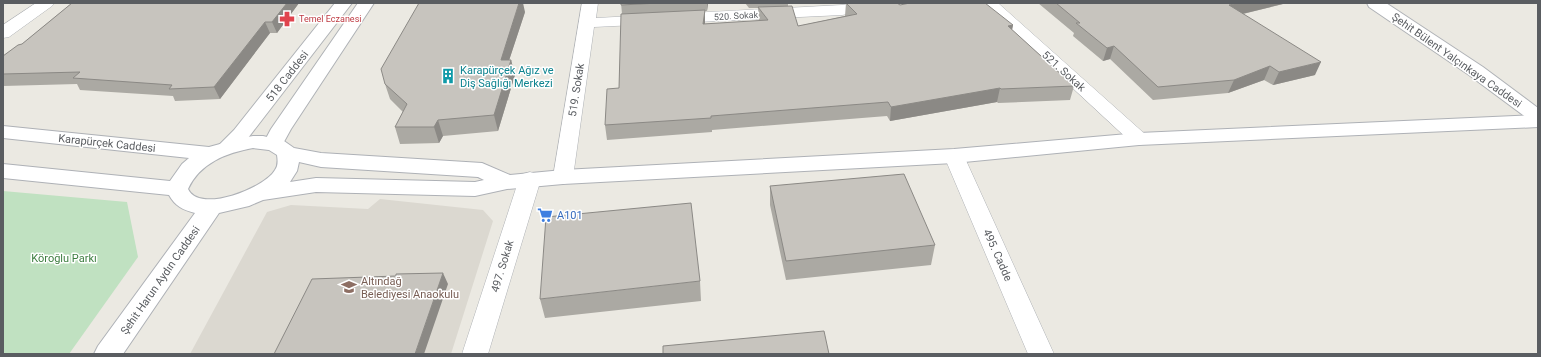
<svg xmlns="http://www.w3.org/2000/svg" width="1541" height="357" font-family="Roboto,sans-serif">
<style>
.education{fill:#dbd8d0}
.green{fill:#c0e1c1}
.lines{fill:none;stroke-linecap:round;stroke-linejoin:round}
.minor-casing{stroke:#afb2b6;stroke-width:1}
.tertiary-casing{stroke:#afb2b6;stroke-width:2}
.secondary-casing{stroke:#aeb1b6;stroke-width:2}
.minor{fill:#fff;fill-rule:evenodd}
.tertiary{fill:#fff;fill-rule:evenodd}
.secondary{fill:#fff;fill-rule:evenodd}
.wall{fill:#aba9a3}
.shaded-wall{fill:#8b8985}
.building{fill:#c7c4be;stroke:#8b8985}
.labels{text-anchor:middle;stroke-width:3;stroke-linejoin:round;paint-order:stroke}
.far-street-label{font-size:9px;fill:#5a5d61;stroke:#fff}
.far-health-label{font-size:9px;fill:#be3a42;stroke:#fff;text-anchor:start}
.street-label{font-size:11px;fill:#5a5d61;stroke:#fff}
.culture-label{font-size:11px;fill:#0d838f;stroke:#fff;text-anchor:start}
.shop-label{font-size:11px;fill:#366cbe;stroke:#fff;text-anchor:start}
.park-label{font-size:11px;fill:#3d7e40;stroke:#fff}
.education-label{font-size:11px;fill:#785e54;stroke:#fff;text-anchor:start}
</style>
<rect width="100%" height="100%" fill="#ebe9e2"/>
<path class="education" d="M380,199L483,210L493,221L451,354H190L267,212L291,205L368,209Z"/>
<path class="green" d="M3,191L127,202L138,257L69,354H3Z"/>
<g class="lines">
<g class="minor-casing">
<path id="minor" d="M36,3H54L52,6L9,37L3,38V25Z
M582,3H598L596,18L842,5L855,3H892L890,6L884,8L842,15L594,27L573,177L570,182L563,184L556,182L553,177Z
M981,3H998L1146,135L1149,139L1146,143L1139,145L1132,143Z
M954,150L961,152L964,156L1054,354H1028L944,156L947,152Z
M530,172L537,174L541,179L488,354H462L519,179L523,174Z"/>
</g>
<g class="tertiary-casing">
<path id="tertiary" d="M335,3H352L248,138C239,148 234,155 221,152L217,147L234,130Z
M358,3H374L291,129L280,149L273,150L266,149L263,144L271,129Z
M1367,3H1386L1483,67L1538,108V123L1531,121L1469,75L1369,7Z"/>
</g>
<g class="secondary-casing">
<path id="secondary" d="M1538,115V127L1139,145L954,163L563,184L507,189L475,196L316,192L263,200L249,206L219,213L123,354H94L98,346L195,213C183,210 175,206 169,195L3,178V164L170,181L182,164L189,158L3,138V126L209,147L242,138L253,136H263L284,141L294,148L321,153L482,163L510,175L563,170L954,149L1139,133ZM253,148L269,150L277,155C278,161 278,166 275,170C265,188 199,214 188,189C200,163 226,153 253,148ZM299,162L321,167L478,177L484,180L475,182L316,178L290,182L297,171Z"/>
</g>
<use href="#minor" class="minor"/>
<use href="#tertiary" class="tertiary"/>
<use href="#secondary" class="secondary"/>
</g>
<path class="wall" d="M72,3H299L277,33H270L220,99L175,101L173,96L80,90L77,84L3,86V56L22,44Z
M621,3H708L707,11H705V24L759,21L758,8H749L745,3H788V6L798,26L845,16L846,3L900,5L1013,25L1012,30L1074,86L1070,100L998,103L997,102L890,121L887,116L712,130V132L607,140L605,125L619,88L622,14Z
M1038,3H1287L1243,14L1315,75L1273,85L1264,80L1228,93L1153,100L1110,59L1103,61L1073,36L1074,33Z
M525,12L509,60H511L515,75L498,131L443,136L439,143L400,144L395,127L403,112L390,99L385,84Z
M770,186L935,245L931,265L786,280L770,205Z
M700,281L701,301L545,318L540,299Z"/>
<path class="shaded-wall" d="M287,3H299L277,33L272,22Z
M519,3H523L525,12L504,76L501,60Z
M707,3H708L707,11Z
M1239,3H1287L1225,18L1229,5Z
M705,10V23L703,38V24Z
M265,22L270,33L220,99L214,87Z
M1013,25L1010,39L1008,26Z
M1114,46L1110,59L1103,61L1107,48Z
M511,60L515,75L498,131L494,115Z
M1321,62L1315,75L1273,85L1279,72Z
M1270,66L1264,80L1228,93L1234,80Z
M1000,88L997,102L890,121L891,107Z
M438,120L443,136L439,143L434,127Z
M443,273L448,284L424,354H415Z"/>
<path class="building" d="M72,3H287L272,22H265L214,87L169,89L172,85L73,78L80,72L3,74V56L18,45L22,44Z
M419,3H519L501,60H511L494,115L438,120L434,127H395L407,104L385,84L381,69Z
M621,3H659L621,5Z
M846,3H897L900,5L910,3H985L1013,25L1008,26L1074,86L1001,89L1000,88L891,107L888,102L711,116V118L605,125L607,89L619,88L621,14L705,10L703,24L768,20L758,7L792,6L798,26L857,14Z
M1056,3H1239L1229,5L1321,62L1279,72L1270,66L1234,80L1158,87L1114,46L1107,48L1076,23H1080Z
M904,174L935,245L786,261L770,186Z
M691,203L700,281L540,299L546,217Z
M443,273L415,354H274L312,279L396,276V274Z
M824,331L829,354H663V346Z"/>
<defs>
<g id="pharmacy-bare" transform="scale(1.2)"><path d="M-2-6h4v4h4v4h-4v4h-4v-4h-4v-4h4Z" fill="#e0444e" stroke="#fff" stroke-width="2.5" paint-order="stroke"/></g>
<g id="building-bare" transform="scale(1.2)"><path d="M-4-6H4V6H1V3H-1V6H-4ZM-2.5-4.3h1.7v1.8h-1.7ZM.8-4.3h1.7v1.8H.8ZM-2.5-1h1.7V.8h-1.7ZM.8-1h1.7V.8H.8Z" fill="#0f9aa8" stroke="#fff" stroke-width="2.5" paint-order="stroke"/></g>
<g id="supermarket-bare" transform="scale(1.2)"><path d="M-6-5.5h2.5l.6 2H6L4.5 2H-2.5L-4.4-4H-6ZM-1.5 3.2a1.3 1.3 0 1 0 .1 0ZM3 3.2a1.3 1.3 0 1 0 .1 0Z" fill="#3f7fe0" stroke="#fff" stroke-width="2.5" paint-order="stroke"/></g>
<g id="school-bare" transform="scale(1.2)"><path d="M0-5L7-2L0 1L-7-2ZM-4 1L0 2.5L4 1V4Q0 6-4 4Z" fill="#8d6e63" stroke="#fff" stroke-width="2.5" paint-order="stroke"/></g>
</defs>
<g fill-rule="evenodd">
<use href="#pharmacy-bare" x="287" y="19"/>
<use href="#building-bare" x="448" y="76"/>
<use href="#supermarket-bare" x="545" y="215"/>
<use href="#school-bare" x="349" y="287"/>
</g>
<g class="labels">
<g class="far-street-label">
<text transform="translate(736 16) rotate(-3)" y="3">520. Sokak</text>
</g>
<g class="far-health-label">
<text x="299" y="22">Temel Eczanesi</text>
</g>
<g class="street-label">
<text transform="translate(1457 60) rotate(35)" y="4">Şehit Bülent Yalçınkaya Caddesi</text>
<text transform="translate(1064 71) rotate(42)" y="4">521. Sokak</text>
<text transform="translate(287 76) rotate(-52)" y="4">518 Caddesi</text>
<text transform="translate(576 90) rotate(-81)" y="4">519. Sokak</text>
<text transform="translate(107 143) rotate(6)" y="4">Karapürçek Caddesi</text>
<text transform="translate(998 255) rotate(66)" y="4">495. Cadde</text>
<text transform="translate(502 266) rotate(-73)" y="4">497. Sokak</text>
<text transform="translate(160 280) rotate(-55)" y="4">Şehit Harun Aydın Caddesi</text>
</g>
<g class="culture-label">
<text x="460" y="74">Karapürçek Ağız ve<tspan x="460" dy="13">Diş Sağlığı Merkezi</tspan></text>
</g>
<g class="shop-label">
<text x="557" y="219">A101</text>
</g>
<g class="park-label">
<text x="64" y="262">Köroğlu Parkı</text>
</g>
<g class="education-label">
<text x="361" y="285">Altındağ<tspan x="361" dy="13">Belediyesi Anaokulu</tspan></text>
</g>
</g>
<rect width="1541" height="357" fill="none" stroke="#5a5d61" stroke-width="8"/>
</svg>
